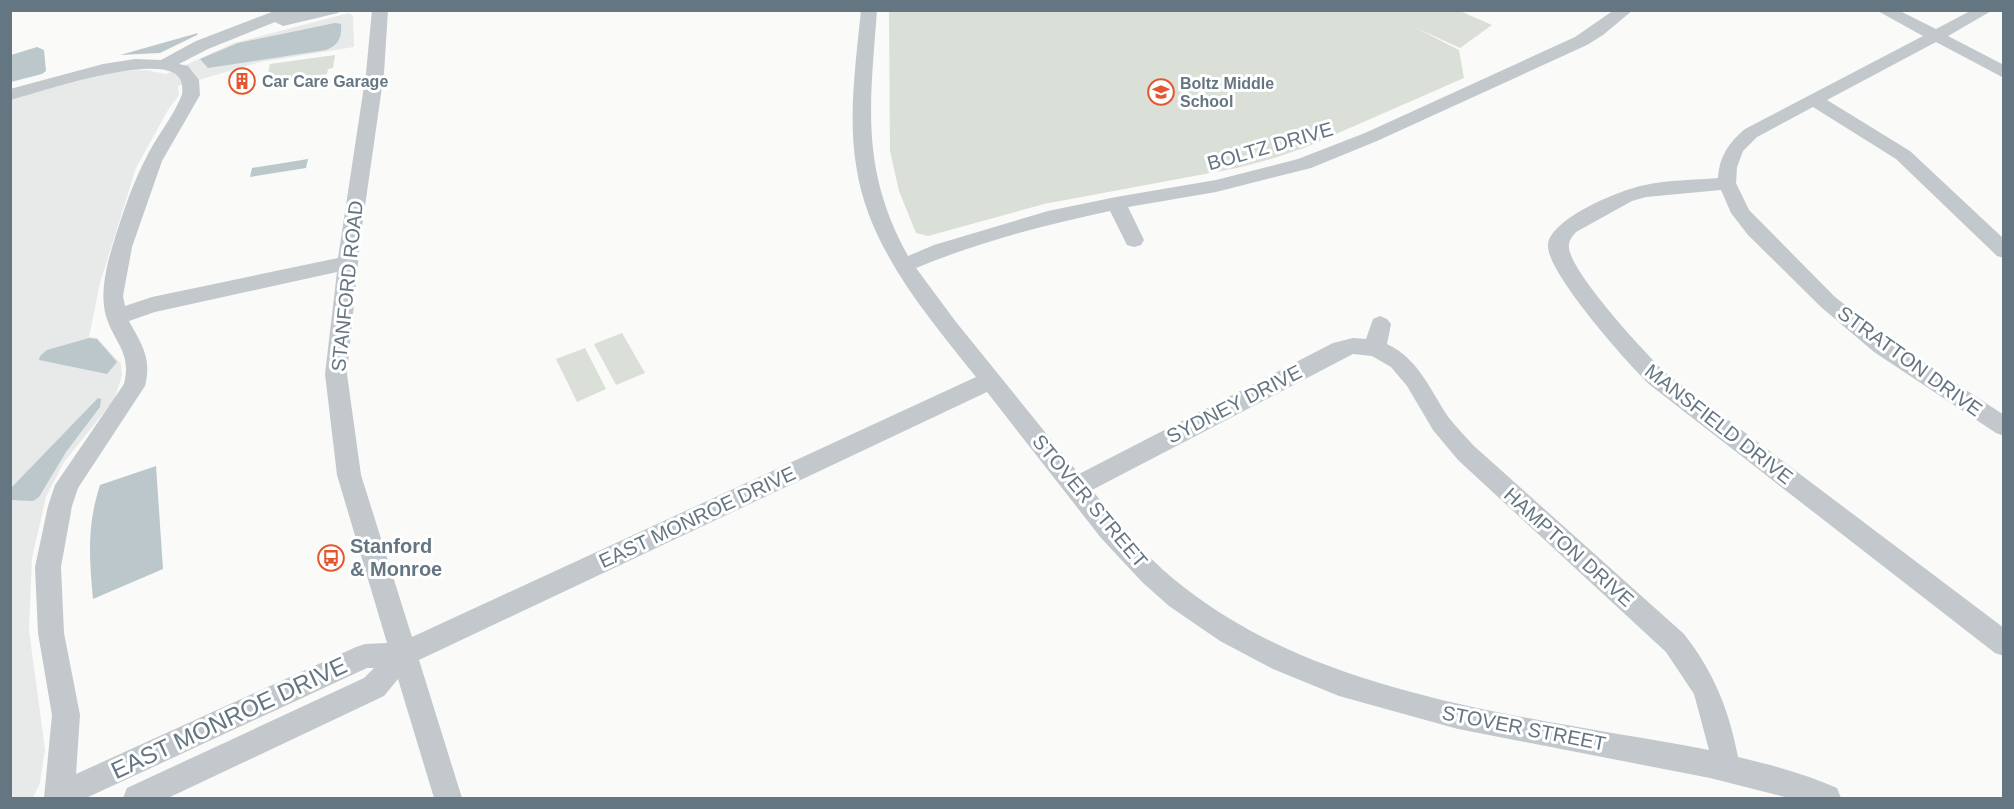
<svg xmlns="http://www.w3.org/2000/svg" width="2014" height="809" font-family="Helvetica,sans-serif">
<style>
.built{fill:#e8e9e9}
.green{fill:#dadfd7}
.water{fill:#bbc7cb}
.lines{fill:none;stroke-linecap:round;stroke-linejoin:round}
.minor{fill:#c3c8cc;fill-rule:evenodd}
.labels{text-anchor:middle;stroke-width:6;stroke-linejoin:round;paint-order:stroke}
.far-poi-label{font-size:16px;font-weight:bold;fill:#657683;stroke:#fff;text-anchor:start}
.street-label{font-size:20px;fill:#657683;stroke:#fff}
.poi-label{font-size:20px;font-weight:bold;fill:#657683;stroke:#fff;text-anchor:start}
.near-street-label{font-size:24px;fill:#657683;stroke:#fff}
</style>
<rect width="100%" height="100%" fill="#fafaf8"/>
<path class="built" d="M349,13L353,16L354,47L260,62L178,86L179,95L168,110L136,168L100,283L89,337L97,338L121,364L122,376L114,400L64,462L46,497L32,558L29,630L45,750L40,783L33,798H11V99L110,72L146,70L166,74L234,43Z"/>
<path class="green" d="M1460,11L1492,25L1460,48L1414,27L1459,50L1464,78L1304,148L1271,159L1237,168L1044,204L928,236L916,233L899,191L890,151L889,11Z
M335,55L333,68L328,69L327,74L266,83L270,64Z
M622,333L645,373L616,385L594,344Z
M585,348L606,389L577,402L556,359Z"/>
<path class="water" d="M335,23L341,24C342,37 339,45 326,50L208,68L200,59L238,43Z
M198,33L197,35L160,53L120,55Z
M37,47L44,50L46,71L42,74L11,82V55Z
M308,159L306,168L250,177L252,168Z
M89,338L97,339L117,362L107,374L39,360L40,356L47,350Z
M98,398L101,399L100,407L66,452L39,497L33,501L11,500V488Z
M156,466L163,569L93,599C89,557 87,525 100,485Z"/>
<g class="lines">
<path class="minor" d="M277,10H340L338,13L283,26L275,22L208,49L179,64L188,66L199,80L200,95L162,161L132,247L123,296L125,306L152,297L338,258L366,73L372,10H388L384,73L361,234L347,374L361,475L412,637L976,377C926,314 868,248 856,165C848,115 856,61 861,10H877C870,105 860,169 908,256L934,245L1048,211L1116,197L1216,180L1298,159L1365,133L1575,37L1614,10H1633L1603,35L1587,45L1377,141L1311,168L1216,192L1128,207L1144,240L1141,245L1134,247L1127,245L1110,211C1044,225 979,242 916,268L956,322L1079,474L1333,343L1353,338L1366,339L1373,319L1380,316L1387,319L1391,324L1387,344C1419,359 1430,390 1449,418C1457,428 1466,437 1474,446L1684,634C1714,672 1729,710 1738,757C1772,765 1805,774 1837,788L1841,798H1789L1710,778L1458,729L1339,696L1273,669L1220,641L1169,606L1142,582L1101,538L987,392L419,660L462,798H434L398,679L384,696L168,798H123L127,788L364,678L374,668H367L86,798H44L52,715L38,633L35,567L48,506L55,485L124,384C132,352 114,343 106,316C101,298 104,280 108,262C116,233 131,186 145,160C155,138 172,119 181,97C183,93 183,84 180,79C165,49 37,93 10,100V89L103,64L135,59L161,60L196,41ZM337,272L325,374L337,475L387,643L365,644L356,647L76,774L80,715L64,633L61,567L72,506L78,488L145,386C152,358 142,345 129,321L155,312ZM1353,354L1372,356L1391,367L1407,386L1433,430L1458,460L1666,652L1694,694L1709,750C1536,717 1327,699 1185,588C1149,561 1120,525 1092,490Z
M1876,10H1898L1936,29L1972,10H1993L1948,36L2004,65V78L1936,42L1827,100L1910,151L2004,239V258L1997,256L1896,159L1813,107L1757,137L1743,151L1737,167L1736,183L1749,210L1835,297L1890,340L2004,415V436L1996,433L1874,352L1821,307L1748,235L1731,213L1721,190L1646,197L1632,201L1576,232C1572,237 1568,241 1569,248C1572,274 1645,353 1666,373L2004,628V656L1995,653L1650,385C1628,364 1548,274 1548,246C1548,219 1622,189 1645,185C1668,180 1694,180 1718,178C1719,157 1729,142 1745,129L1923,36Z"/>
</g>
<defs>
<g id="building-ring" transform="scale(1.35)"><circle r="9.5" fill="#fff" stroke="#e4572e" stroke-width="1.5"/><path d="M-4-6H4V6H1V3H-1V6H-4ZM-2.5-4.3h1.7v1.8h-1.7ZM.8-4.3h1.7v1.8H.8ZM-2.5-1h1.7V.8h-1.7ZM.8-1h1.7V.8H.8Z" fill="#e4572e"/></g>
<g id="school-ring" transform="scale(1.35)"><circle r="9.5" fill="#fff" stroke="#e4572e" stroke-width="1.5"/><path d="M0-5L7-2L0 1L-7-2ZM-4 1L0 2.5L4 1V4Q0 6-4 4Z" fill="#e4572e"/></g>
<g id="bus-ring" transform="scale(1.35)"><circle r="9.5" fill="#fff" stroke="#e4572e" stroke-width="1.5"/><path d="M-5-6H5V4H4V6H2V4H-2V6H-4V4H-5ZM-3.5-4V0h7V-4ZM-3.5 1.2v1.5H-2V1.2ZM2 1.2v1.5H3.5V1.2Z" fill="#e4572e"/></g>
</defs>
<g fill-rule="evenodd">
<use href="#building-ring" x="242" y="81"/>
<use href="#school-ring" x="1161" y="92"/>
<use href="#bus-ring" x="331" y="558"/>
</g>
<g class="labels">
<g class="far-poi-label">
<text x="262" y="87">Car Care Garage</text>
<text x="1180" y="89">Boltz Middle<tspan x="1180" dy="18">School</tspan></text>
</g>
<g class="street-label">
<text transform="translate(1270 146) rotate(-16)" y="7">BOLTZ DRIVE</text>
<text transform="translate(347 286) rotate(-84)" y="7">STANFORD ROAD</text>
<text transform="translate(1910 361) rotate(36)" y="7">STRATTON DRIVE</text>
<text transform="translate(1234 404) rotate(-27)" y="7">SYDNEY DRIVE</text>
<text transform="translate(1719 424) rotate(38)" y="7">MANSFIELD DRIVE</text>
<text transform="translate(1090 501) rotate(50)" y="7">STOVER STREET</text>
<text transform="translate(697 517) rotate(-25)" y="7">EAST MONROE DRIVE</text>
<text transform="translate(1569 547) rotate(42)" y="7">HAMPTON DRIVE</text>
<text transform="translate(1524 728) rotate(11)" y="7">STOVER STREET</text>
</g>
<g class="poi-label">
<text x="350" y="553">Stanford<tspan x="350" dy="23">&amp; Monroe</tspan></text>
</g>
<g class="near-street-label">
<text transform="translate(229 718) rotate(-25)" y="8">EAST MONROE DRIVE</text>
</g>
</g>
<rect width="2014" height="809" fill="none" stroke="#657683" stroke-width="24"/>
</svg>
